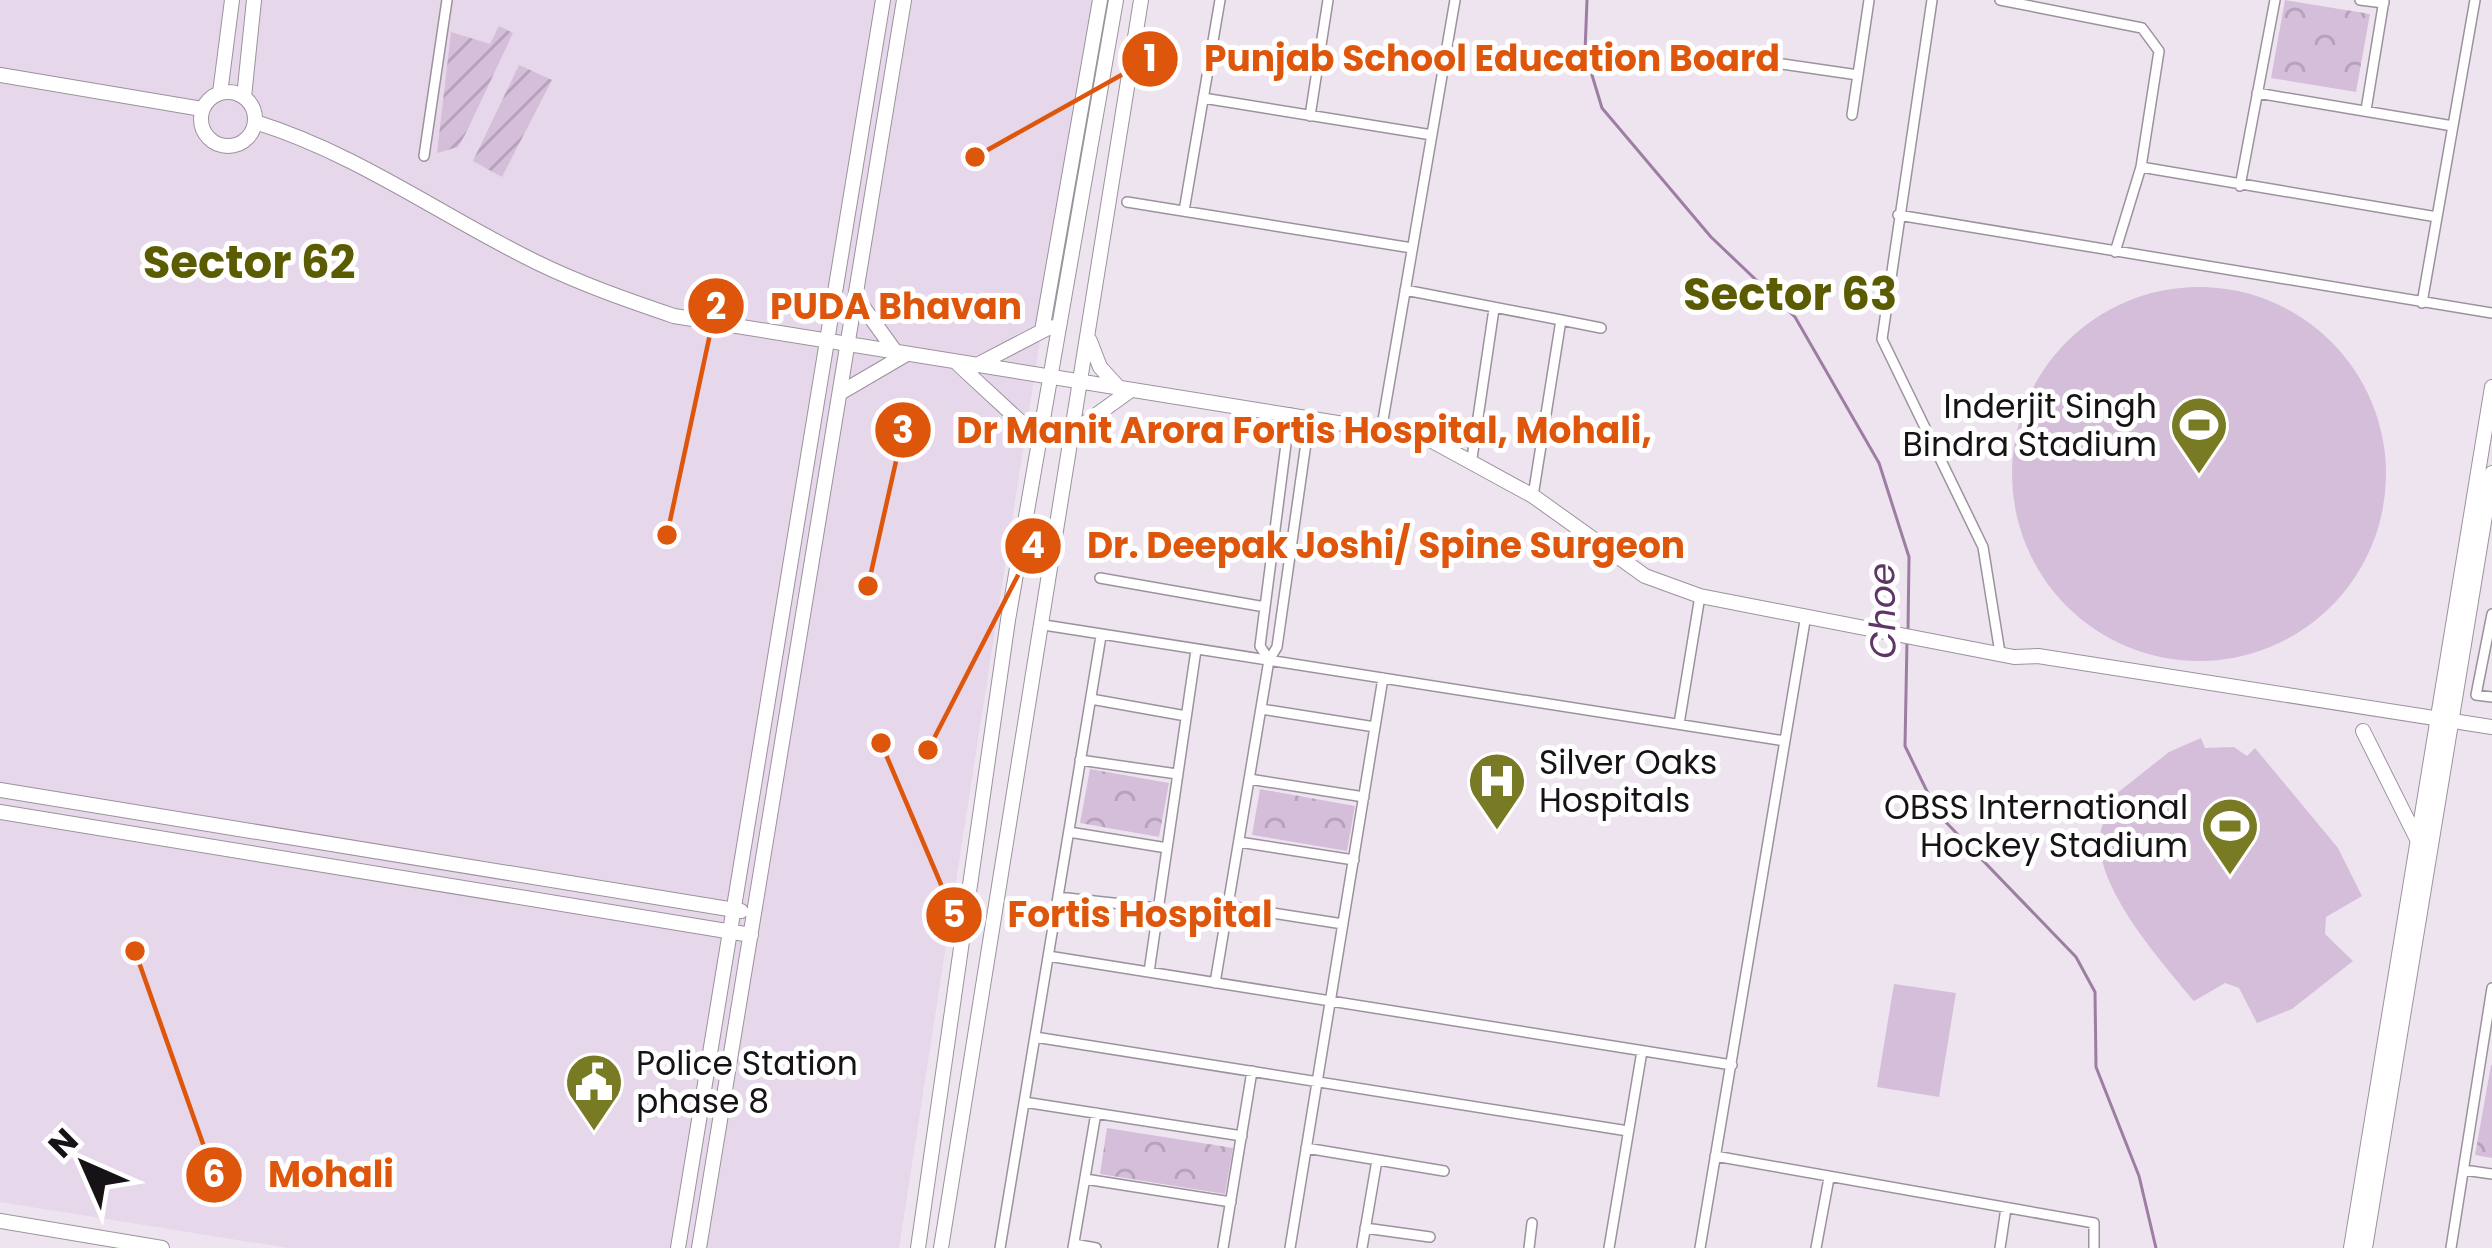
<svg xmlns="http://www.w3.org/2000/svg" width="2492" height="1248" font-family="Poppins,sans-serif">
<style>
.built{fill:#e7d7ea}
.forest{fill:url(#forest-crowns)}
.garden{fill:url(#garden-furrows)}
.pitch{fill:#d5bed9}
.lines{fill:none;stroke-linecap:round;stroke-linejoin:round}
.stream{stroke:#9e7da3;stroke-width:3}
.street-casing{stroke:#9b929d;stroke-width:12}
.secondary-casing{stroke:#9b929d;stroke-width:16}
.street{stroke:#fff;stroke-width:9}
.secondary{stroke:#fff;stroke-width:14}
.labels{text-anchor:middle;stroke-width:10;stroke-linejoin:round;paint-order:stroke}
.poi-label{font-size:33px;fill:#161216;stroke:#fff;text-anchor:end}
.water-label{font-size:36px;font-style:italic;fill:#5f3467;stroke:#fff}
.district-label{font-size:45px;font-weight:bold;fill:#5b5c02;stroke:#fff}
.leader{fill:none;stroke:#de550c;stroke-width:4.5}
.callout-dot{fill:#de550c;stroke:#fff;stroke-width:4.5}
.mark-label{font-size:36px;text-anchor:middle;font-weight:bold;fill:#fff}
.callout-label{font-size:36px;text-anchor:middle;font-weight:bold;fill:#de550c;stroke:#fff;stroke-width:10;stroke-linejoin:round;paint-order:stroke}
</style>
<defs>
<pattern id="forest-crowns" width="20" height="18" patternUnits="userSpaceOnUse" patternTransform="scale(3)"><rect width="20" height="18" fill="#d5bed9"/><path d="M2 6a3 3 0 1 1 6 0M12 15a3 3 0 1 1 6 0" fill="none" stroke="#b6a2ba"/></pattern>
<pattern id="garden-furrows" width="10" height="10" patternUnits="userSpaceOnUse" patternTransform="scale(3)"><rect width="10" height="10" fill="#d5bed9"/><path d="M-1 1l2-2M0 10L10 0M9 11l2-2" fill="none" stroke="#b6a2ba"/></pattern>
</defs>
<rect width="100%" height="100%" fill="#eee4f0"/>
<path class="built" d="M0,0H1093L899,1248H288L0,1202Z"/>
<path class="forest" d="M2285,0L2370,14L2356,92L2271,78Z
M1090,769L1169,783L1159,837L1080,823Z
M1260,789L1355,806L1347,851L1252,835Z
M2491,1065H2492V1158L2475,1155Z
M1107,1128L1233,1148L1225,1194L1100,1174Z"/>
<path class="garden" d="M499,26L513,33L466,133L458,147L437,153L451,32L490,44Z
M519,65L552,80L502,177L473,161Z"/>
<path class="pitch" d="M2012 474a187 187 0 1 1 374 0a187 187 0 1 1-374 0Z
M2201,738L2205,748L2234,747L2247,756L2255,748L2338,848L2362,896L2326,917L2325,934L2353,961L2292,1009L2257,1023L2239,988L2225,983L2194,1001C2162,962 2069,861 2110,812L2102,805L2169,752Z
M1894,984L1956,993L1939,1097L1877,1087Z"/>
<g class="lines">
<path class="stream" d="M1587,0L1585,52L1602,108L1711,237L1795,317L1879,463L1909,557L1908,631
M1907,640L1905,746L1938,814L2076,957L2095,992L2096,1067L2139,1176L2156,1248"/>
<g class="street-casing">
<path id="street" d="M1932,0L1882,339L1983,547L2000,653
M2000,0L2142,28L2159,51L2141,167L2115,252
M2360,0L2384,3
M1748,59L1858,75
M2257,93L2453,126
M1203,98L1432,135
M2366,110L2384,0
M1852,115L1869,0
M1310,116L1328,0
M424,156L447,0
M2141,167L2437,217
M2240,186L2275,0
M1127,202L1412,248
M1184,211L1220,0
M1898,215L2492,313
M1405,290L1561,320L1533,496
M2422,303L2475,0
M1561,320L1601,328
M1382,426L1455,0
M1472,458L1494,309
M1100,578L1265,607
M2492,614L2476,695L2492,697
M1044,625L1785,741
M1269,660L1260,646L1290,413
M1091,699L1186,716
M1261,709L1375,727
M1679,724L1700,596
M1080,760L1177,774
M1249,779L1364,797
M1069,832L1167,848
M1239,842L1354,860
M1058,897L1158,908
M1228,906L1343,924
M1048,956L1732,1065
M1149,972L1196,650
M1215,983L1269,660L1277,647L1310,415
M1035,1037L1628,1131
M1024,1102L1242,1136
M1306,1148L1444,1171
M1715,1156L2094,1223V1248
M2464,1170L2492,1174
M1085,1179L1231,1202
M1365,1228L1430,1237
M1074,1244L1096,1248
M1000,1248L1101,636
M1073,1248L1096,1113
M1223,1248L1252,1071
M1290,1248L1383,678
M1362,1248L1377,1160
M1529,1248L1532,1223
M1609,1248L1642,1051
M1700,1248L1806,615
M1816,1248L1829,1178
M2000,1248L2006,1208
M2451,1248L2492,988"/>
</g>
<g class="secondary-casing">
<path id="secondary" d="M0,75L202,109
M201 119a27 27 0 1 1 54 0a27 27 0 1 1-54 0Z
M220,93L232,0
M244,97L254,0
M255,122C358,154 440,215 536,262C581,284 627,300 674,316L1425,437L1533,496L1645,576L1700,596L2014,657L2038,656L2492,727
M856,297L897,354
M1042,331L1100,0
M1090,341L1100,367L1119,388
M958,364L1038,438
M975,366L1050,327
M840,393L905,355
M1074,431L1131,390
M2363,731L2419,843
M0,790L741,911
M0,812L751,935
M0,1221L162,1248
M678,1248L883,0
M699,1248L904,0
M918,1248L1008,620L1116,0
M941,1248L1141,0
M2351,1248L2492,387
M2365,1248L2492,473"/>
</g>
<use href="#street" class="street"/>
<use href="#secondary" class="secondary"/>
</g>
<defs>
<g id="stadium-pin" transform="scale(3)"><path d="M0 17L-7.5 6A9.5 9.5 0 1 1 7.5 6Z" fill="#797b24" stroke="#fff"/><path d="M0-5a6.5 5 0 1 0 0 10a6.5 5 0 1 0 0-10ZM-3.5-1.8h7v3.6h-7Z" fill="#fff"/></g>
<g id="hospital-pin" transform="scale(3)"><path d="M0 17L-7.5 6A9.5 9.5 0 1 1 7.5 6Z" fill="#797b24" stroke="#fff"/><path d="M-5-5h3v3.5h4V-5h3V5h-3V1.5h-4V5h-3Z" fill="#fff"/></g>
<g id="civic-pin" transform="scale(3)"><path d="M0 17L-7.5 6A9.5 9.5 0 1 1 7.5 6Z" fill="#797b24" stroke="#fff"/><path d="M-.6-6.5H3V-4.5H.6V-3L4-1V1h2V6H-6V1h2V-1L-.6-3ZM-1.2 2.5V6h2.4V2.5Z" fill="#fff"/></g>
</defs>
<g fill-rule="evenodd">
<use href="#stadium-pin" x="2199" y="425"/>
<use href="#hospital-pin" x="1497" y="781"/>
<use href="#stadium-pin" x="2230" y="826"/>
<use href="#civic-pin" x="594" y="1082"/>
</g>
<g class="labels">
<g class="poi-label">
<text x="2157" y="418">Inderjit Singh<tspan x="2157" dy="38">Bindra Stadium</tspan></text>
<text x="1539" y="774" text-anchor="start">Silver Oaks<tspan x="1539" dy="38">Hospitals</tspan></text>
<text x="2188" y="819">OBSS International<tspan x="2188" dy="38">Hockey Stadium</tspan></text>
<text x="636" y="1075" text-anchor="start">Police Station<tspan x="636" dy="38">phase 8</tspan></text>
</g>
<g class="water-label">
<text transform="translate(1882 611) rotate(-91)" y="13">Choe</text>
</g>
<g class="district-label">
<text x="249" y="278">Sector 62</text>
<text x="1790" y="310">Sector 63</text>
</g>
</g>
<path class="leader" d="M975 157L1150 59M667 535L716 306M868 586L903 430M928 750L1033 546M881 743L954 915M135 951L214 1175"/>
<g class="callout-dot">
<circle cx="975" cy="157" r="12"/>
<circle cx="667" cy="535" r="12"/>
<circle cx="868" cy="586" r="12"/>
<circle cx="928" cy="750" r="12"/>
<circle cx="881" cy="743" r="12"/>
<circle cx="135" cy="951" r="12"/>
<circle cx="1150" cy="59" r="30"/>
<circle cx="716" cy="306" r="30"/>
<circle cx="903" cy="430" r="30"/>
<circle cx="1033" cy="546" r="30"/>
<circle cx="954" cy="915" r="30"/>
<circle cx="214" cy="1175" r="30"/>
</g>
<g class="mark-label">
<text x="1150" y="71">1</text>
<text x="716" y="319">2</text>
<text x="903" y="443">3</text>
<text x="1033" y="558">4</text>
<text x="954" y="927">5</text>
<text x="214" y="1187">6</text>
</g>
<g class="callout-label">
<text x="1492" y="71">Punjab School Education Board</text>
<text x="896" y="319">PUDA Bhavan</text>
<text x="1304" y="443">Dr Manit Arora Fortis Hospital, Mohali,</text>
<text x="1386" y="558">Dr. Deepak Joshi/ Spine Surgeon</text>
<text x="1140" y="927">Fortis Hospital</text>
<text x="331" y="1187">Mohali</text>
</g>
<g transform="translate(84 1164) rotate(315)" stroke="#ffffff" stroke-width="9" paint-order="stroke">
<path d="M0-9L21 45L0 30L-21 45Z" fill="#161216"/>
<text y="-18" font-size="33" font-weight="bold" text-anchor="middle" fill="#161216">N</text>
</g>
</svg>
